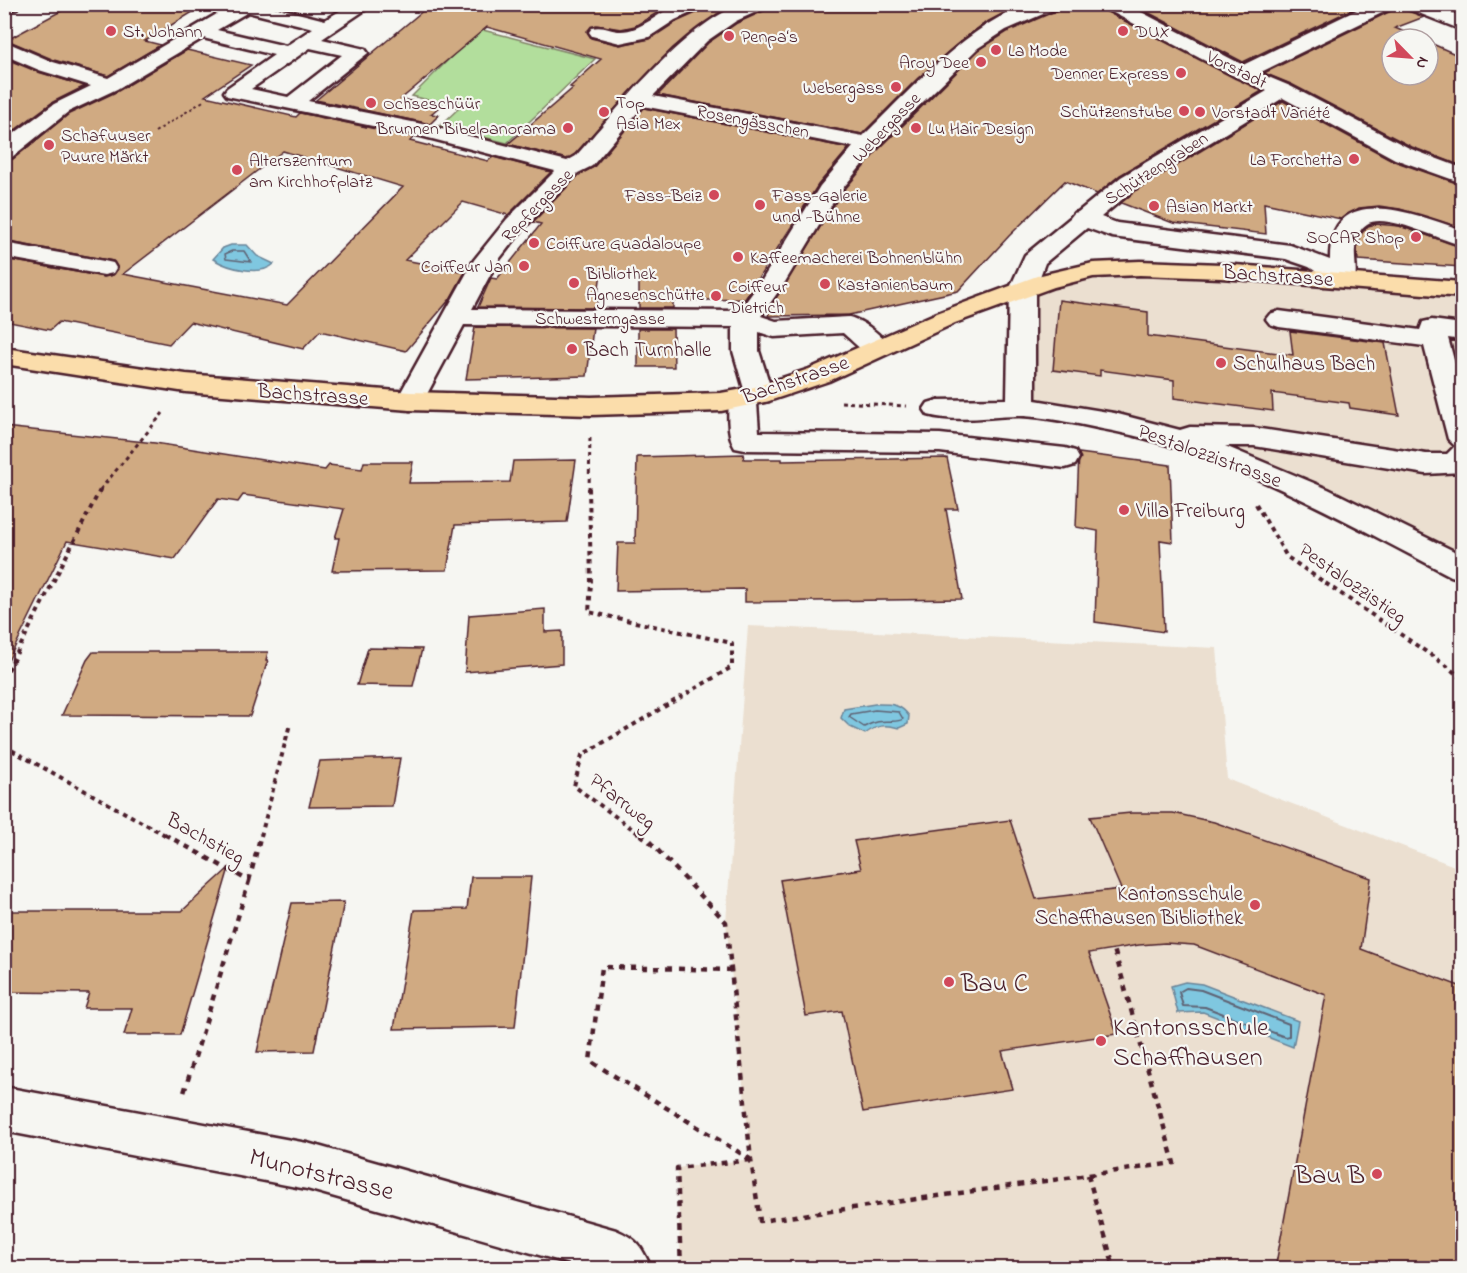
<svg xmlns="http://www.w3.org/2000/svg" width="1467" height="1273" font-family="'Indie Flower',sans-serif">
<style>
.built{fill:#ebdfd0}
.green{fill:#b2de9c;stroke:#7e7e64;stroke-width:1.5}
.water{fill:#7fc7e0;stroke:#6a8498;stroke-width:1.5}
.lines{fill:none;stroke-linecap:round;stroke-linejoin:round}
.shore-far1{stroke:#5f6273;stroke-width:1.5}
.shore{stroke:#5f6273;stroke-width:2}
.building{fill:#d0aa82;stroke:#4a1f2b;stroke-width:1.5;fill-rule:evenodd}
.minor-casing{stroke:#4a1f2b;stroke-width:5}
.major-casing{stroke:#4a1f2b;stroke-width:5}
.path-far3{stroke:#4a1f2b;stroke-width:2;stroke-dasharray:3 3;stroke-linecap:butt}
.path-far2{stroke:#4a1f2b;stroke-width:3;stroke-dasharray:4 4;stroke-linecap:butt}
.path-far1{stroke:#4a1f2b;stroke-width:4;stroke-dasharray:4.5 4.5;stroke-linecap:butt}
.path{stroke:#4a1f2b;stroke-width:4.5;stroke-dasharray:6 6;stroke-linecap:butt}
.minor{fill:#f6f6f2;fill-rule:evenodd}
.major{fill:#fbddab;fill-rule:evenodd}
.poi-dot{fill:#d1495b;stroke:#f6f6f2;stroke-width:2}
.labels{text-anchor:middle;stroke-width:4.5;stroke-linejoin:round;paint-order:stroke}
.far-poi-label{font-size:18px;fill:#4a1f2b;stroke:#f6f6f2;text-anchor:start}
.far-street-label{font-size:18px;fill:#4a1f2b;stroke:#f6f6f2}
.street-label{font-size:21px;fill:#4a1f2b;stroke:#f6f6f2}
.poi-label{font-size:21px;fill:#4a1f2b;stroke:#f6f6f2;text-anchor:start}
.near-poi-label{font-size:26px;fill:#4a1f2b;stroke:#f6f6f2;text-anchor:start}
.near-street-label{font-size:26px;fill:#4a1f2b;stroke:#f6f6f2}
</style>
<rect width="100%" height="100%" fill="#f6f6f2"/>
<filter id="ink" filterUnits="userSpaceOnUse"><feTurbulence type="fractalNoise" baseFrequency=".0167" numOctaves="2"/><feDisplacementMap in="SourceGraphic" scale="12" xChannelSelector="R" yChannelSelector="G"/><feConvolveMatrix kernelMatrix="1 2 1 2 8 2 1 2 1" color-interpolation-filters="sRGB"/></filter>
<g filter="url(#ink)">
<path class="built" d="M1093,270L1343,280L1462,290V568L1331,502L1200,447L1021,407L1022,290Z
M748,626L1217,648L1227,779L1462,869V1268H681L677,1168L751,1159L726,922Z"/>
<path class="green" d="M479,29L595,59L507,143L440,126L459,108L412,96Z"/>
<path class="water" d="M231,245H247L257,256L274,264C260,277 228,268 213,259L223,248Z
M875,704C890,704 900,703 909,716L908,724L899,728C884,724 877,725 865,734L850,727L841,718L844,709Z
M1185,982L1202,984L1298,1021L1293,1047L1203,1012L1178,1013L1171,986Z"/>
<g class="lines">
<path class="shore-far1" d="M232,251H244L251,262L226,259L225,254Z
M875,710L899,712L903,719C894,725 882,716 864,727L849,717L851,714Z"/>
<path class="shore" d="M1186,988L1201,990L1289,1024V1036L1285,1037L1205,1007L1183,1006L1179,992Z"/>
</g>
<path class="building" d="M74,4H206L145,41L161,45L108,76L54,60L7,40Z
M431,4H672L635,26L621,29L596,25L587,31L591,38L620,45L650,39L676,22L703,10L706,4H737L717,14L673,48L629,93L575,154L567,159L508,144L573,88L570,87L601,59L487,27L401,99L439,107L431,114L439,115L430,124L316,100Z
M769,4H1026L1008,11L985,23L962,40L918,78L862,134L658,95L708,43L737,23L766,10Z
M1061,4H1100L1103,10L1262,91L1120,175L1097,194L1065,181L1009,236L958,291L849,315L768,316L771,306L840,195L878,150L979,50L1007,32L1058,10Z
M1132,4H1363L1243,62Z
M1396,4H1402L1405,10L1424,17L1395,28L1421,39H1392V75H1428V42L1462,57V166L1412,147L1291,84L1264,73L1393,10Z
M187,50L251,65L205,96L296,117L300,113L414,137L410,141L488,161L493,157L551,172L508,215L463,202L405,260L465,272L450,299L406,351L320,331L303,349L190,322L169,344L59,322L50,330L4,321V259L104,277L113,275L118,269L113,261L4,241V160L13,159L69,114L118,91ZM283,151L403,187L287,305L123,274Z
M4,58L38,72L85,86L53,102L4,138Z
M1283,101L1394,161L1462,185V228L1400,209L1379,206L1359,208L1341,219L1264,203L1266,234L1173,223L1121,203L1138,189Z
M644,108L849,148L818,185L745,299L673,301V308H639V276L601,273L596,308L478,307L491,278L497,279L541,224L533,222L579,175L594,167Z
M1376,224L1399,226L1462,247V267L1358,260L1357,249L1361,234L1368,226Z
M1059,300L1148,312V336L1293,355L1290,331L1385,343L1399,415L1350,408L1349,403L1272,393L1273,411L1174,398V380L1100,370V376L1053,370Z
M475,327L593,328L587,376L466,379Z
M638,329H673L674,367H638Z
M4,427L155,443L325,470L329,465L362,469L364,462H413L409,483L510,482L513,461L576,460L567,522L455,525L447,570L332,571L339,538H335L344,509L243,495L238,502L218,499L175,559L67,541L4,669Z
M1079,453L1170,465L1173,542L1160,540L1164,632L1095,622L1098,531L1076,527Z
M743,454L744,459H782V461L947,458L958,509H946L962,599L745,602V589L616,591L618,543H635L637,457Z
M545,609V632L562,631V664L465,672L469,615Z
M368,648L422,649L413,686L357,685Z
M93,652H268L266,660H268L250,716L62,715L87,660Z
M400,758L392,806L309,807L320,761Z
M1131,813H1173L1214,822L1371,878L1361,949L1462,987V1269H1275L1326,995L1194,945L1165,943L1139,945L1089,953L1117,1034L1002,1051L1013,1089L863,1112L842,1011L806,1016L780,880L861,869L854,841L1010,820L1036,899L1121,889L1090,817Z
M229,868L180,1035H124L132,1008H84L89,993L4,992V911H182Z
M471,877H531L515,1027L394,1029L414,910L467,909Z
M344,902L314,1051L257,1052L292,903Z"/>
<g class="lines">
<g class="minor-casing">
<path id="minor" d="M4,4H19L17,8L4,12Z
M234,4H262L325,20L351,4H374L322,39L365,49L368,53L308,101L422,124L567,161L576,156C614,113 686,23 739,6C747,3 758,4 767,4L765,8L736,21L707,41L653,96L863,136C906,95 973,18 1031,5C1039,3 1050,4 1059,4L1057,8L1006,30L978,48L876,148L838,194L785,282L761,316L776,321L849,317C864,321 882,335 890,348L886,354C867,359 857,345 843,333L774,337L759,332V351L773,395L769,401L757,403L759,432L940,434L1065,448L1075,451L1079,458L1075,465L1065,468L940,452L745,450L735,448C727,436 726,404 733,392L744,389L733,351V327L464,325L420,407L410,410L400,407L396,401L474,260L507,219L555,171L421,136L227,96L224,92L227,88L274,55L203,38L117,89L68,112L12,157L4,158V141L54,104L91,86L39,70L4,55V41L53,62L108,78ZM248,12L313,28L286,46L217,30ZM310,48L342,55L288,97L251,89ZM643,106L853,147L820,186L762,280L739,311L472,309L497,262L523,229L578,173L592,166Z
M678,4H704L702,8L675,20L649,37L620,43L592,36L589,32L592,28C603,25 611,31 621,31C641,31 660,12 678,4Z
M1102,4H1126L1243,65L1369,4H1394L1392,8L1259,73L1290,86L1411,149L1462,168V183L1395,159L1283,98L1137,187L1101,217L1117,223L1290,245L1330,260C1329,178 1417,215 1462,230V245C1441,241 1386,212 1367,224C1359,229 1358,236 1356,244C1352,257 1360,274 1352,285C1333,290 1324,276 1309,267C1302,264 1293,262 1286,259L1112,237L1087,228L1045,263L1035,290V400L1114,413L1180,430L1190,427L1254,428L1426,454H1447L1455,446L1448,439L1424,346L1279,327L1270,324L1266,319L1270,314L1279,311L1420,330L1423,322L1432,320L1462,324V340L1448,338L1462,390V472L1426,474L1254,446H1225L1328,489L1462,555V579L1451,576C1349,523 1226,453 1113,431C1086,426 1046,416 1019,416C989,416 958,423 928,415L924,409L928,403L938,400L1007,399L1009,290L1025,255L1070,218L1074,213L1078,212L1121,177L1267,91L1236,77L1104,8Z
M1404,4H1431L1462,17V30L1406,8Z
M4,243L104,261L113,263L116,268L113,273L104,275L4,257Z
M4,1087L307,1143L616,1230C637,1239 642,1247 651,1268H585L307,1189L4,1131Z"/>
</g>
<g class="major-casing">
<path id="major" d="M1140,261L1221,264L1462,282V297L1221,278L1140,275L1093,277L1054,287L955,323L829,381L769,401L721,411L591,415L410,410L186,392L4,364V348L186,374L410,392L591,397L721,393L755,387L809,369L937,313L1037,276L1093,263Z"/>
</g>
<path class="path-far3" d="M155,132L205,100"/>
<path class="path-far2" d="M841,402L906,406
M100,490L163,413
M589,490L590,436"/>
<path class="path-far1" d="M589,488L591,583L589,612L732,643V667L582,755L574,786L642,836
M1256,504L1287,557L1447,666L1462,679
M4,678L101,488
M4,746L167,836
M261,836L290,724"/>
<path class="path" d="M164,834L249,881L183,1096
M640,834L649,841L726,922L751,1160L760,1221L1174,1163L1114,949
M249,881L261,834
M732,970L602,967L590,1061L750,1159
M1088,1175L1114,1268
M681,1268L677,1168L750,1160"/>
<use href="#minor" class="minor"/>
<use href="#major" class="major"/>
</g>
</g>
<g class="poi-dot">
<circle cx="111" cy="31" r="6"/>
<circle cx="1123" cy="31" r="6"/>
<circle cx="729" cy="36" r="6"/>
<circle cx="996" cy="50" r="6"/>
<circle cx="981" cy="62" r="6"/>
<circle cx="1181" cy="73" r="6"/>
<circle cx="896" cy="87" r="6"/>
<circle cx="371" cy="103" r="6"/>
<circle cx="1184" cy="111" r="6"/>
<circle cx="604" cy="112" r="6"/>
<circle cx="1200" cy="112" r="6"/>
<circle cx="568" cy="128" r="6"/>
<circle cx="916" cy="128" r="6"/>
<circle cx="49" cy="145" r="6"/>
<circle cx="1354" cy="159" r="6"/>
<circle cx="237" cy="170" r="6"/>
<circle cx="714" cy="195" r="6"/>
<circle cx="760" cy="205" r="6"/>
<circle cx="1154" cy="206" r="6"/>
<circle cx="1416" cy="237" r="6"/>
<circle cx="534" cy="243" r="6"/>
<circle cx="738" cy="257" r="6"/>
<circle cx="524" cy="266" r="6"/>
<circle cx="574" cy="283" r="6"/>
<circle cx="825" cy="284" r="6"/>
<circle cx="716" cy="296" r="6"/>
<circle cx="572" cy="349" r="6"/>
<circle cx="1221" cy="363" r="6"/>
<circle cx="1124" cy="510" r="6"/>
<circle cx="1255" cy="905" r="6"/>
<circle cx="949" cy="982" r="6"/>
<circle cx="1101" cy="1041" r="6"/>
<circle cx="1377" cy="1174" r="6"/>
</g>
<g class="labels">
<g class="far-poi-label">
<text x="123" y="37">St. Johann</text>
<text x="1135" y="37">DUX</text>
<text x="741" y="42">Penpa‘s</text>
<text x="1008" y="56">La Mode</text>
<text x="969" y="68" text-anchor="end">Aroy Dee</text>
<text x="1169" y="79" text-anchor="end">Denner Express</text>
<text x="884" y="93" text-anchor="end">Webergass</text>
<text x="616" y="108">Top<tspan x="616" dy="21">Asia Mex</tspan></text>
<text x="383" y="109">Ochseschüür</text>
<text x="1172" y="117" text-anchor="end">Schützenstube</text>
<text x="1212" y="118">Vorstadt Variété</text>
<text x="556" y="134" text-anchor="end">Brunnen Bibelpanorama</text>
<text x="928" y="134">Lu Hair Design</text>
<text x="61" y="141">Schafuuser<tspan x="61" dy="21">Puure Märkt</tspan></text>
<text x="1342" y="165" text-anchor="end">La Forchetta</text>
<text x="249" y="166">Alterszentrum<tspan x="249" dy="21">am Kirchhofplatz</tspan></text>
<text x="702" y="201" text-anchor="end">Fass-Beiz</text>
<text x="772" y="201">Fass-Galerie<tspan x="772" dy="21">und -Bühne</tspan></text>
<text x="1166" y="212">Asian Markt</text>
<text x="1404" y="243" text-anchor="end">SOCAR Shop</text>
<text x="546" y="249">Coiffure Guadaloupe</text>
<text x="750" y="263">Kaffeemacherei Bohnenblühn</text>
<text x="512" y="272" text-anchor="end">Coiffeur Jan</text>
<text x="586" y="279">Bibliothek<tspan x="586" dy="21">Agnesenschütte</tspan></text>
<text x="837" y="290">Kastanienbaum</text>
<text x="728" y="292">Coiffeur<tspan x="728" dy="21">Dietrich</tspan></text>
</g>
<g class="far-street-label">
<text transform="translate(1237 69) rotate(26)" y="6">Vorstadt</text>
<text transform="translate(753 121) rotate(11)" y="6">Rosengässchen</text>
<text transform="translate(886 127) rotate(-46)" y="6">Webergasse</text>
<text transform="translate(1156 168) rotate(-33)" y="6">Schützengraben</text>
<text transform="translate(537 205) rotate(-46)" y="6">Repfergasse</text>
<text x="600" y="324">Schwesterngasse</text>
</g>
<g class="street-label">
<text transform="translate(1278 275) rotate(4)" y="7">Bachstrasse</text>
<text transform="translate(795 379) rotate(-19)" y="7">Bachstrasse</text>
<text transform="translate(313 394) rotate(4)" y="7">Bachstrasse</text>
<text transform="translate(1210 455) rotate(20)" y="7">Pestalozzistrasse</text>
<text transform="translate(1353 583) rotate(35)" y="7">Pestalozzistieg</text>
<text transform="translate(623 801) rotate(38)" y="7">Pfarrweg</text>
<text transform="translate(206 838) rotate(29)" y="7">Bachstieg</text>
</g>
<g class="poi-label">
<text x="584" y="356">Bach Turnhalle</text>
<text x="1233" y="370">Schulhaus Bach</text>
<text x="1136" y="517">Villa Freiburg</text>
<text x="1243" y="900" text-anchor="end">Kantonsschule<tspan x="1243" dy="24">Schaffhausen Bibliothek</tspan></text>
</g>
<g class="near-poi-label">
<text x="961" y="991">Bau C</text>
<text x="1113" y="1035">Kantonsschule<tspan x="1113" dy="30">Schaffhausen</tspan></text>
<text x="1365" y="1183" text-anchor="end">Bau B</text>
</g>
<g class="near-street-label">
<text transform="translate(322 1173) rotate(14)" y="9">Munotstrasse</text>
</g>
</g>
<rect width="1467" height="1273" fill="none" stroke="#f6f6f2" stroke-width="24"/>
<rect x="12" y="12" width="1443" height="1249" fill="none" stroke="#4a1f2b" stroke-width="2" filter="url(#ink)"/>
<g transform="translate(1410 57) rotate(115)"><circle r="28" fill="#f6f6f2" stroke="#b1a0a2" stroke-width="1.5"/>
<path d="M0-4.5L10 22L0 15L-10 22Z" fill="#d1495b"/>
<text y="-9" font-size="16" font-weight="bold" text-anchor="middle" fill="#4a1f2b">N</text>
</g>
</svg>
